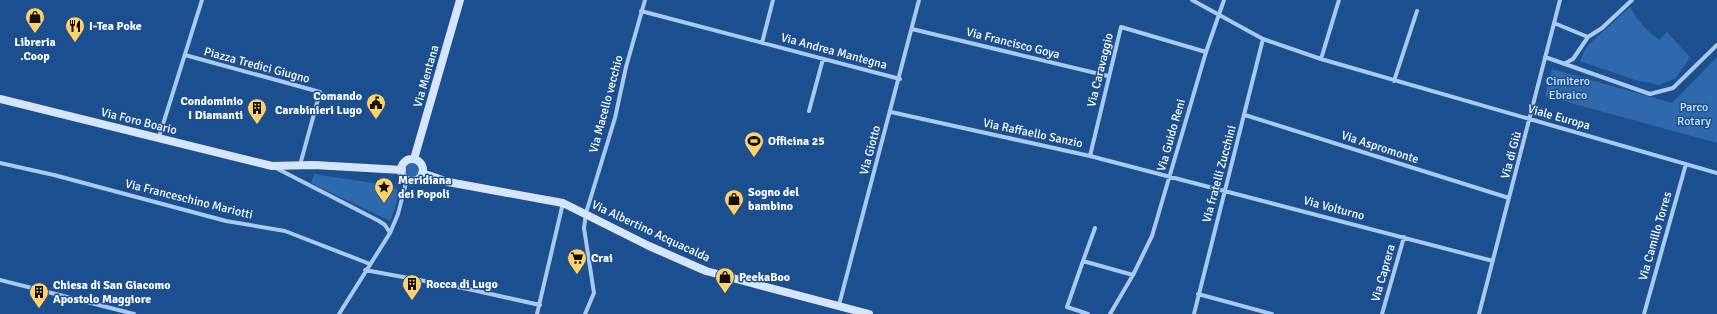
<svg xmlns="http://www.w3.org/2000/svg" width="1717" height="314" font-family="Signika,sans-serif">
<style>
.green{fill:#2e69ad}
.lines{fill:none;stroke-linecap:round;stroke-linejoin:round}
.street{stroke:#a9c9ee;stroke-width:4}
.secondary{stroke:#d6e6fa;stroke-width:8}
.labels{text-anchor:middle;stroke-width:3;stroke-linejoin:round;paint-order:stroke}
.poi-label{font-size:12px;font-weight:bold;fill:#fff;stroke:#1b4f8f;text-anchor:start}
.street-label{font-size:12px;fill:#fff;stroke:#1b4f8f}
.park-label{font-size:12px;fill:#cfe3fa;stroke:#1b4f8f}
</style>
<rect width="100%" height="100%" fill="#1b4f8f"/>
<path class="green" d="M1630,7C1638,21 1646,30 1659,40L1667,32L1690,57L1676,78L1659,85L1635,80L1580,61L1587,46Z
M1717,57V143L1545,96L1552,69L1672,103Z
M405 170a7 7 0 1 1 14 0a7 7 0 1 1-14 0Z
M314,174L393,186L397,189C399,200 394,211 390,221L311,183Z"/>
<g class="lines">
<path class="street" d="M1192,0L1263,39L1321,59L1717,173
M641,11L900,79
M1554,23L1588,37
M912,29L1108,76
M762,43L773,0
M185,55L320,92L300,165
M1545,57L1650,94L1673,88L1717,45
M1321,59L1339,0
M1564,64L1573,59L1588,37L1602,28L1632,0
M1394,81L1417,11
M809,111L823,59
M891,112L1090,156L1493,261
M1245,115L1509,198
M159,137L202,0
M1090,156L1121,27L1206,52
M0,163L54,175L226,221L285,231L370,264
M274,167L379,221L385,225L390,233
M1083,261L1095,228
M365,270L468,289L540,305
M0,280L134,314
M1198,294L1272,314
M839,305L919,0
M339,314L390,233L398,214L407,179
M537,314L563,203
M585,314L594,293L584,228L586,213L615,118L626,67L645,0
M1088,314L1067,307L1083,261L1133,275
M1110,314L1133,275L1152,236L1206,52L1224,0
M1194,314L1263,39
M1382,314L1404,237
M1479,314L1560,0
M1644,314L1686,164"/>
<path class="secondary" d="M0,99L272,166L314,165L402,170
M414,159L460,0
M401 170a11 11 0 1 1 22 0a11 11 0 1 1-22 0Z
M422,173L448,182L563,203L649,246L706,271L869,314"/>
</g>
<defs>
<g id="shop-pin" transform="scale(1)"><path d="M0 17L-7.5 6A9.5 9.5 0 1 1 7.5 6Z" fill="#ffd166" stroke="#1b4f8f"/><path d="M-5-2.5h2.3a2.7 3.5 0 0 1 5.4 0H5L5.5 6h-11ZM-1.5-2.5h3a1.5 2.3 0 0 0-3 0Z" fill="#111"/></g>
<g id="restaurant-pin" transform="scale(1)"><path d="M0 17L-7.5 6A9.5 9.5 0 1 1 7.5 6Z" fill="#ffd166" stroke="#1b4f8f"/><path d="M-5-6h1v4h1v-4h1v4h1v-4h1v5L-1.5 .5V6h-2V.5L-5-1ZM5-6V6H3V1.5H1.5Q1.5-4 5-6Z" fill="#111"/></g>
<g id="civic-pin" transform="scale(1)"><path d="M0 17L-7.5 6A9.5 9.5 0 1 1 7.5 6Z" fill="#ffd166" stroke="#1b4f8f"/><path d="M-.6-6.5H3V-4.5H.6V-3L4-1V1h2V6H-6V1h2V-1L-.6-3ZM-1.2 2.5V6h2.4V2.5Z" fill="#111"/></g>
<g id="building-pin" transform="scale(1)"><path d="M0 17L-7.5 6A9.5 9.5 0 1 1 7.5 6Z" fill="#ffd166" stroke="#1b4f8f"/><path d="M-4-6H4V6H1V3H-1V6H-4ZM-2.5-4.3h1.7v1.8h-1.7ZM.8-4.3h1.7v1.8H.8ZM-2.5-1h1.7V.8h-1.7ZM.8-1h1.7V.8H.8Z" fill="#111"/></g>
<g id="stadium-pin" transform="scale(1)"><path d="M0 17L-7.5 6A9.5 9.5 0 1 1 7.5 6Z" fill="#ffd166" stroke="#1b4f8f"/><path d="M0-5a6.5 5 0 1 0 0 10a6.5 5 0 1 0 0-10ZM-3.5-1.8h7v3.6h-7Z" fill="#111"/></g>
<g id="sight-pin" transform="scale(1)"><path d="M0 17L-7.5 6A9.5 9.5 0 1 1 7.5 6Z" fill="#ffd166" stroke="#1b4f8f"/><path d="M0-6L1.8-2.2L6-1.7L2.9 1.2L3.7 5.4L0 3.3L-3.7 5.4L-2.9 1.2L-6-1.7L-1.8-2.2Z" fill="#111"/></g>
<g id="supermarket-pin" transform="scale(1)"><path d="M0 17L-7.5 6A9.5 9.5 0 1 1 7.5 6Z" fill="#ffd166" stroke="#1b4f8f"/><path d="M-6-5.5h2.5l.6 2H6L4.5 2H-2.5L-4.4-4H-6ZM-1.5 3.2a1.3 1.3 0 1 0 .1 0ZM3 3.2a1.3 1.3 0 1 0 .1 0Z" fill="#111"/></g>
</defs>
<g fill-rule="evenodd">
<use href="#shop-pin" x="35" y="17"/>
<use href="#restaurant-pin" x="75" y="26"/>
<use href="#civic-pin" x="376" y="103"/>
<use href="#building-pin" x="257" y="108"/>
<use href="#stadium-pin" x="754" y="141"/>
<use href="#sight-pin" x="384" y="187"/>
<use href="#shop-pin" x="734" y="199"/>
<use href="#supermarket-pin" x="577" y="258"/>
<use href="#shop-pin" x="725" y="277"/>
<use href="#building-pin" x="412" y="284"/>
<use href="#building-pin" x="39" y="292"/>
</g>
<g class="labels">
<g class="poi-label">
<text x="89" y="30">I-Tea Poke</text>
<text x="35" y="46" text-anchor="middle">Libreria<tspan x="35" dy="14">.Coop</tspan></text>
<text x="362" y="100" text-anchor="end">Comando<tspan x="362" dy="14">Carabinieri Lugo</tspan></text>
<text x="243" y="105" text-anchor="end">Condominio<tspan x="243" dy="14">I Diamanti</tspan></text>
<text x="768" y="145">Officina 25</text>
<text x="398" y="184">Meridiana<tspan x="398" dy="14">dei Popoli</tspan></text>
<text x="748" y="196">Sogno del<tspan x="748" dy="14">bambino</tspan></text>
<text x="591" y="262">Crai</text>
<text x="739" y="281">PeekaBoo</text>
<text x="426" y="288">Rocca di Lugo</text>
<text x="53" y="289">Chiesa di San Giacomo<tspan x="53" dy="14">Apostolo Maggiore</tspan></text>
</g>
<g class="street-label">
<text transform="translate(1013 43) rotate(14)" y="4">Via Francisco Goya</text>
<text transform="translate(834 51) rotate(15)" y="4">Via Andrea Mantegna</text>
<text transform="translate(257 65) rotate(15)" y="4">Piazza Tredici Giugno</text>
<text transform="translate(1100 70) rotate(-76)" y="4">Via Caravaggio</text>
<text transform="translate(426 76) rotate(-74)" y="4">Via Mentana</text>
<text transform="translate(606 104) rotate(-75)" y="4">Via Macello vecchio</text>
<text transform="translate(1559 117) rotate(16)" y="4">Viale Europa</text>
<text transform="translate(139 121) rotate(14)" y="4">Via Foro Boario</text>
<text transform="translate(1033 133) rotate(12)" y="4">Via Raffaello Sanzio</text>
<text transform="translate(1171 135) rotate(-74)" y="4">Via Guido Reni</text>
<text transform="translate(1380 147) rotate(18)" y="4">Via Aspromonte</text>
<text transform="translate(870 150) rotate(-75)" y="4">Via Giotto</text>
<text transform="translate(1511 155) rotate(-75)" y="4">Via di Giù</text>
<text transform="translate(1219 174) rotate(-75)" y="4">Via fratelli Zucchini</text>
<text transform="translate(189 199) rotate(14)" y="4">Via Franceschino Mariotti</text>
<text transform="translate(1334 208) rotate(15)" y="4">Via Volturno</text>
<text transform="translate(651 231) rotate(25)" y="4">Via Albertino Acquacalda</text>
<text transform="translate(1655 236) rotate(-74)" y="4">Via Camillo Torres</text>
<text transform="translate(1383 273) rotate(-74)" y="4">Via Caprera</text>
</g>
<g class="park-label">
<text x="1568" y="85">Cimitero<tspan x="1568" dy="14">Ebraico</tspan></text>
<text x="1694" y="111">Parco<tspan x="1694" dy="14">Rotary</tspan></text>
</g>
</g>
</svg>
